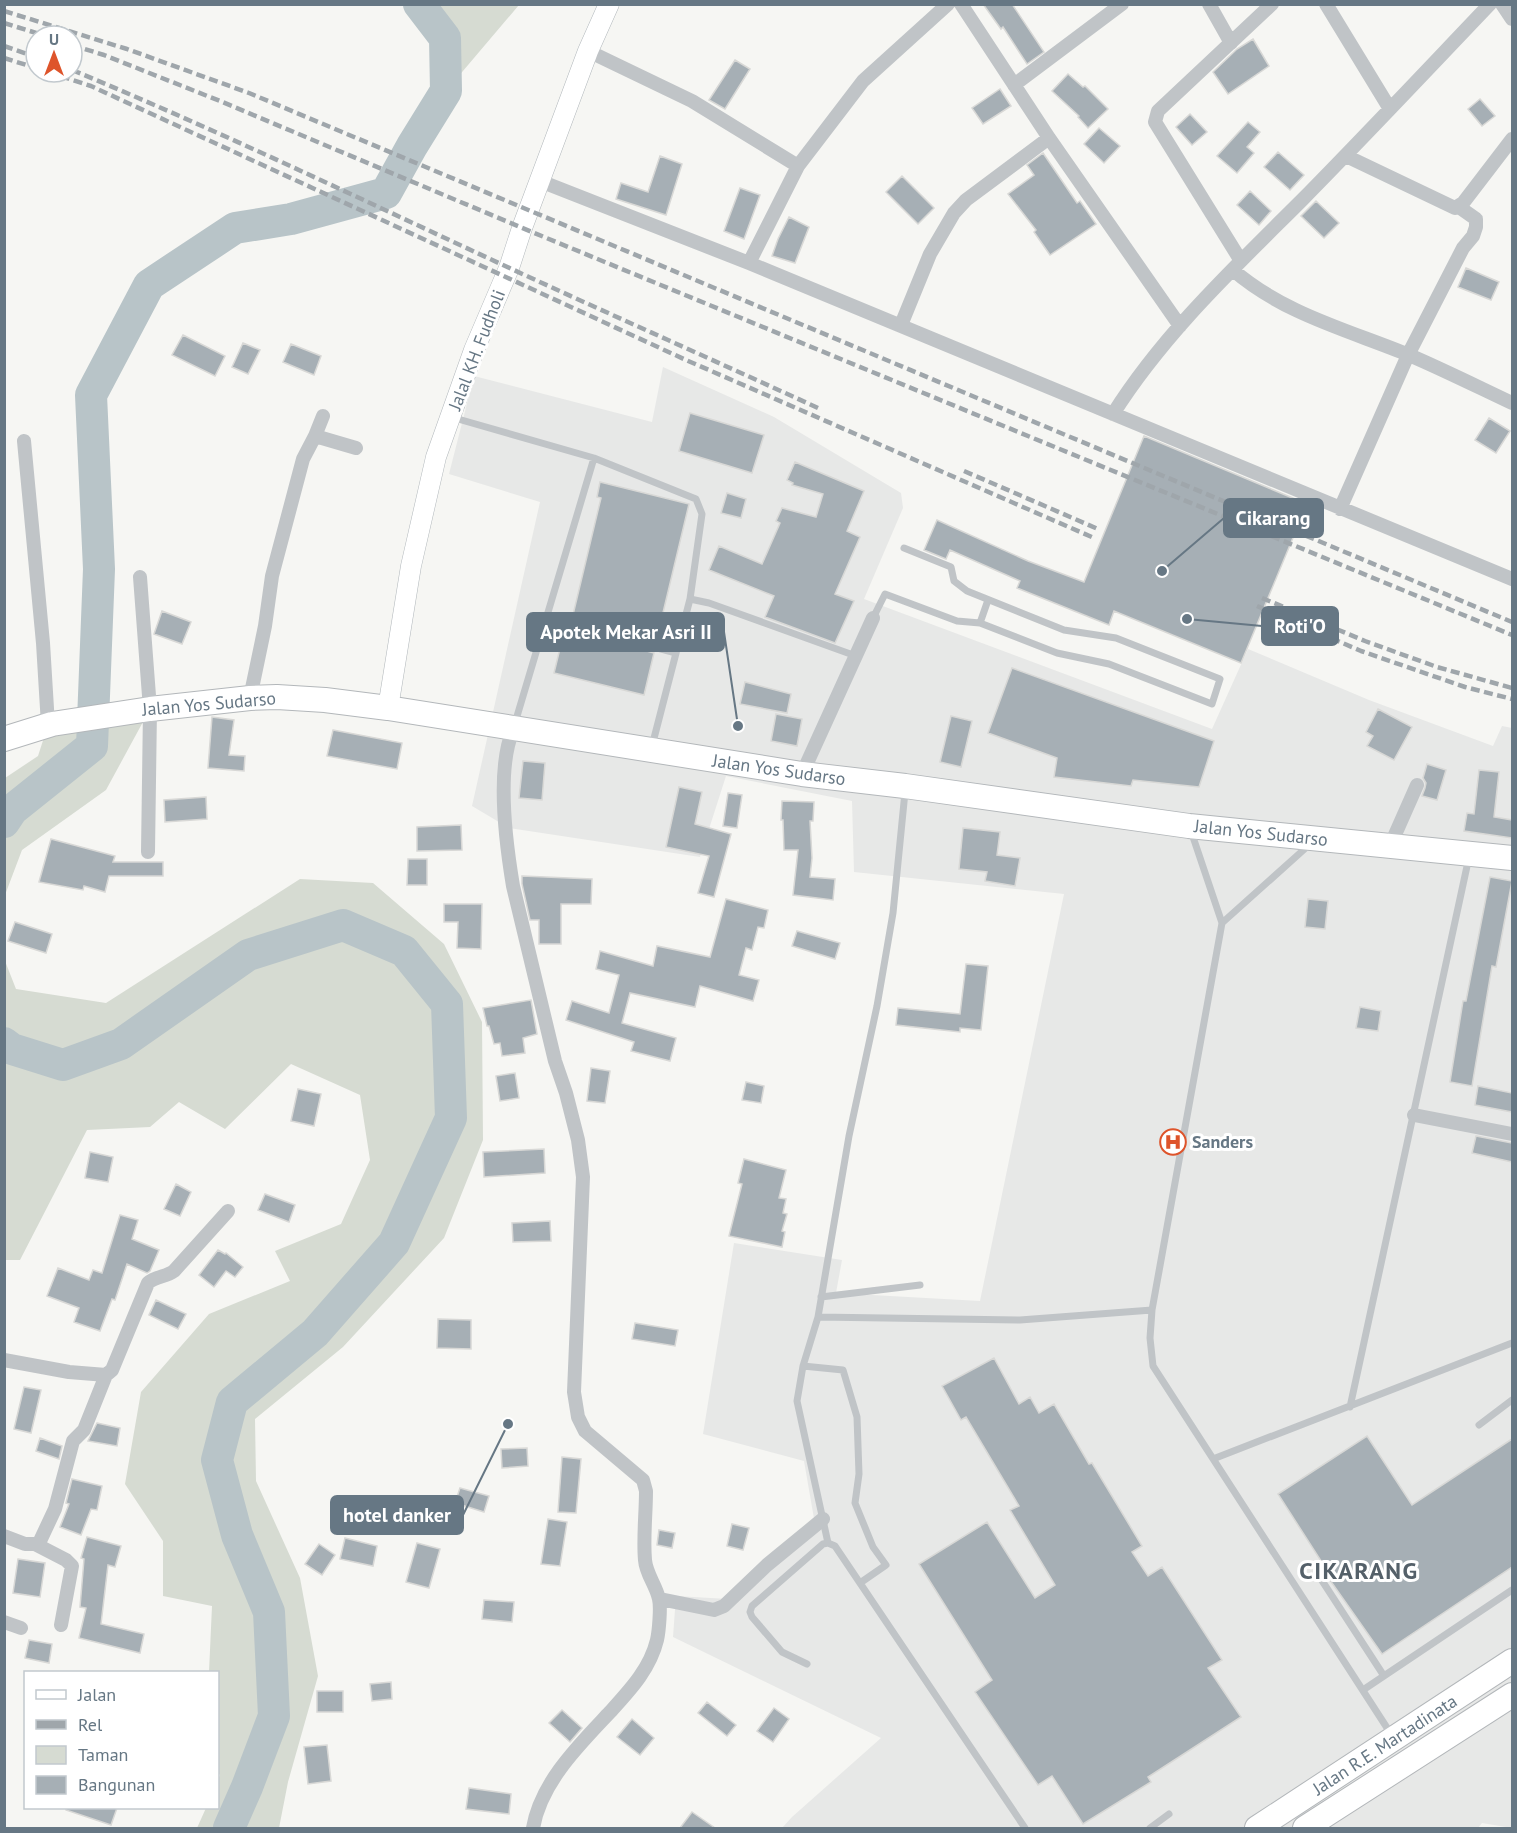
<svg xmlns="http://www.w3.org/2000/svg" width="1517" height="1833" font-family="'PT Sans',sans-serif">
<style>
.built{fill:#e7e8e7}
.green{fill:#d6dbd2}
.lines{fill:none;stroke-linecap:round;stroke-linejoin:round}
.river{stroke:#b8c4c8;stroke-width:32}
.building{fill:#a6afb5;stroke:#d8d8d6;stroke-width:1.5}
.secondary-casing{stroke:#b2b8bc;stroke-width:21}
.trunk-casing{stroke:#b3b7ba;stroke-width:26}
.service{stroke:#c0c4c7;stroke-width:7}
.minor{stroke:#c0c4c7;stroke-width:14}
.secondary{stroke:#fff;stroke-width:20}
.trunk{stroke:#fff;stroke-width:24}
.rail{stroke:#9fa6ab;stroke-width:4.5;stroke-dasharray:9 4.5;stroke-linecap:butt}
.labels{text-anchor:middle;stroke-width:6;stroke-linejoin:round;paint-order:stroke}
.street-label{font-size:18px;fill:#667784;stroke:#fff}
.poi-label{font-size:18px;font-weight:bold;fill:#667784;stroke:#fff;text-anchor:start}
.district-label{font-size:24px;font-weight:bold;letter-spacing:1.5px;fill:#546069;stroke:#fff}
.leader{fill:none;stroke:#667784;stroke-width:2}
.callout-dot{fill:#667784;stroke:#fff;stroke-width:2}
.callout{fill:#667784;stroke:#667784;stroke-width:2}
.callout-label{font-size:20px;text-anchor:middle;font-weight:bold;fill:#fff}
</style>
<rect width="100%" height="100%" fill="#f6f6f3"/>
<path class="built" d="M663,367L774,417L901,493L903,508L864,599L1212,729L1248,649L1369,700L1493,746L1502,726L1512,728V1828L1482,1823L1478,1828H782L792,1817L881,1738L673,1637L676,1596L728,1599L816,1530L804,1461L703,1434L734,1243L842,1260L836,1293L980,1301L1064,894L854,872L852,801L726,776L700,857L509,828L472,806L540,502L449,474L474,376L652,422Z"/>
<path class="green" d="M419,5H519L446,91L445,38Z
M150,709L106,790L22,850L5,895V778L38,756L48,725Z
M300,879L373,883L444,944L482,1022L483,1140L444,1238L343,1347L255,1419L256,1481L300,1578L318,1676L288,1782L279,1828H197L206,1808H218V1780L220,1775L218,1773V1672H209L212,1606L163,1596V1541L125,1484L141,1392L209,1314L290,1281L275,1251L341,1224L370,1160L360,1095L291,1064L225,1129L179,1102L150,1127L87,1130L20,1260H5V961L16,989L106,1003Z"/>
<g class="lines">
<path class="river" d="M4,822L12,810L92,746L99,569L91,395L149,285L235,228L291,219L386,193L412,146L446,91L445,38L419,4
M4,1043L12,1049L63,1065L121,1044L248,955L343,925L404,951L447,1004L451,1118L394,1243L315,1333L232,1402L217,1460L237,1535L269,1612L274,1716L247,1787L229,1828"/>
</g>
<path class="building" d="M983,4H1012L1044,52L1027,64L1003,27L1001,29Z
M1253,39L1269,66L1228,94L1213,72L1237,49Z
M735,60L750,69L725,109L709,100Z
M1068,74L1083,87L1085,86L1108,109L1088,128L1078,117L1079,116L1052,91Z
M1000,89L1011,106L983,124L972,108Z
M1480,99L1495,116L1482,126L1468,109Z
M1190,114L1207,132L1192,145L1176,127Z
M1248,122L1260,132L1247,147L1254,153L1237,173L1217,156Z
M1099,128L1120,146L1104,163L1084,144Z
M1278,152L1304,175L1290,190L1264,167Z
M1043,153L1077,203L1080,201L1096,224L1050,255L1034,232L1036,230L1008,194L1034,175L1027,165Z
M660,156L682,164L666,215L616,199L621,183L648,192Z
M902,176L934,208L918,224L886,192Z
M740,188L760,195L744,239L724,231Z
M1250,191L1271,211L1259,225L1237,205Z
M1316,201L1339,223L1324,238L1301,216Z
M789,217L809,227L795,263L772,256L778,239Z
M1466,268L1499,282L1491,300L1458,287Z
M183,335L225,356L215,376L172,355Z
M243,343L260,350L248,374L232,367Z
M291,344L321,356L314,375L283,362Z
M690,413L764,435L752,473L679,451Z
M1489,418L1510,431L1496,453L1475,440Z
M1144,436L1307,504L1241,663L1114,611L1109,625L1017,588L1020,581L950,550L946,559L924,550L937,520L1028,561L1084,582Z
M795,462L864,491L847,531L860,537L835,594L854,601L835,643L765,617L774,596L709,570L719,546L762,564L780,523L776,521L782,508L816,517L823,494L792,485L793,483L787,480Z
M600,482L689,504L656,642L572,619L601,498L597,497Z
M727,493L746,499L741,518L721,513Z
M162,611L191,622L182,644L154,634Z
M570,630L654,653L644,695L554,673L564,632L569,633Z
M1012,668L1214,741L1199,787L1133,780L1131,786L1054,777L1057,758L988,733Z
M745,682L791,694L787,713L740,704Z
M1378,709L1412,727L1394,760L1367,746L1373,736L1366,732Z
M776,714L802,719L797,746L771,741Z
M951,716L972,721L961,767L940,762Z
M212,717L234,720L229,755L245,756L244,771L208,768Z
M333,730L402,743L397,769L327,756Z
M523,761L545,763L542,800L519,798Z
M1427,764L1446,770L1437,800L1422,796L1425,788L1426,783L1423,778Z
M1479,770L1499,772L1494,817L1512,820V838L1464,831L1467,813L1474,814Z
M679,787L702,792L695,824L731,834L714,897L698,893L709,856L666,847Z
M728,793L742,795L737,828L723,826Z
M206,797L207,819L165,822L164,800Z
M782,801L814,802L813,821H810L812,858L810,877L835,879L833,900L793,895L798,850H784L783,820H781Z
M461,825L462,850L417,851V827Z
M963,828L1000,832L997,855L1020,858L1015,886L985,881L987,872L959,869Z
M51,839L115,856L113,862H163V876H109L105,892L84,886L83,890L39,882Z
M408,859H427V885H407Z
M522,876L592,879L591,904H561V944H539V920H530L522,884Z
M1490,877L1512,881L1496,967L1492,966L1472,1086L1450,1082L1463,1001H1466Z
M726,899L768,910L764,928L758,927L752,950L746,948L739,975L759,980L753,1001L700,986L695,1007L630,993L622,1023L676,1038L670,1061L631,1051L634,1042L566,1020L572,1001L609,1013L619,975L596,969L600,951L653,966L657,946L710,957Z
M1308,899L1328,901L1325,929L1305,927Z
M444,904H482L481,949L457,948L458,922H444Z
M15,922L52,934L46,953L8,941Z
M797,931L840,943L835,959L792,946Z
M966,964L988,966L981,1030L960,1028V1032L896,1025L898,1008L960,1014Z
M531,1000L537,1034L523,1038L525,1053L502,1056L500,1043L494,1044L489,1026H487L483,1008Z
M1360,1007L1381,1011L1378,1031L1356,1028Z
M591,1068L610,1071L605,1103L587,1101Z
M515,1073L519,1098L500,1101L496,1076Z
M746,1082L764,1086L761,1103L742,1100Z
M1478,1086L1512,1093V1112L1475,1105Z
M298,1089L321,1094L314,1126L291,1121Z
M1476,1136L1512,1143V1162L1472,1153Z
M544,1149L545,1173L484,1177L483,1152Z
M90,1152L113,1157L108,1182L85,1178Z
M744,1159L786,1170L779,1198L786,1199L783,1213L787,1214L782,1231L785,1232L782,1247L729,1236L742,1184L738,1183Z
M176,1184L191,1192L180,1216L164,1209Z
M265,1194L295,1205L289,1222L258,1210Z
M120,1215L138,1220L132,1239L159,1250L150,1271L147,1273L127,1264L115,1300L112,1299L100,1331L74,1322L79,1308L47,1296L58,1268L89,1280L93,1270L102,1273Z
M550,1221L551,1241L513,1242L512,1223Z
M218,1250L225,1254L226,1253L243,1267L235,1277L226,1271L214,1287L199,1275Z
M156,1300L186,1314L178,1329L149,1315Z
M438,1319L471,1320V1349L437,1348Z
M635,1323L678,1330L675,1346L632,1339Z
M994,1358L1019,1404L1030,1397L1039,1413L1054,1404L1089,1464L1092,1463L1142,1546L1132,1552L1148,1576L1162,1567L1222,1660L1208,1668L1241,1717L1148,1777L1151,1782L1083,1824L1052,1776L1038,1785L975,1692L992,1680L919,1564L987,1522L1035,1598L1055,1585L1010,1510L1019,1506L966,1417L961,1420L942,1386Z
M24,1387L41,1390L31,1433L14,1429Z
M97,1423L120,1428L117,1446L88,1441Z
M1367,1436L1412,1505L1512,1439V1567L1382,1654L1320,1566L1323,1564L1278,1494Z
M40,1438L62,1446L59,1459L36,1451Z
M527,1448L528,1466L502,1468L501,1449Z
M562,1457L581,1459L576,1513L558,1512Z
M72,1479L102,1486L97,1510L91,1509L81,1535L60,1527L69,1504L66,1503Z
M460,1488L489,1496L484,1512L455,1503Z
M548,1519L567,1522L560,1566L541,1564Z
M732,1524L749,1528L743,1550L727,1546Z
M659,1530L675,1533L672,1548L657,1545Z
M87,1537L121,1546L115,1567L108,1565L101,1624L144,1634L140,1653L79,1638L86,1608L80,1607L84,1559L81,1558Z
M345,1538L377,1546L373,1566L340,1559Z
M417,1543L440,1549L429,1588L406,1582Z
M319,1544L335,1555L322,1575L305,1564Z
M18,1559L45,1563L40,1597L13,1593Z
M484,1600L514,1602L512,1622L482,1619Z
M29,1640L52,1644L49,1663L25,1658Z
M391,1682L392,1699L372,1701L370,1684Z
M317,1691H343V1712H317Z
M707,1702L736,1725L727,1736L698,1713Z
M774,1708L789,1719L773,1742L757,1731Z
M562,1710L582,1728L570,1742L549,1723Z
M632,1719L654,1738L640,1755L617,1737Z
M327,1745L331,1781L308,1784L304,1747Z
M469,1788L511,1794L509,1814L466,1809Z
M66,1808H117L111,1825L66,1810Z
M692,1812L715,1828H680Z"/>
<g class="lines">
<g class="secondary-casing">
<path id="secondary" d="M388,708L411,566L436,457L474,350L509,268L522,228L588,51L609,4"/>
</g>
<g class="trunk-casing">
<path id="trunk" d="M4,739L52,724L150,709L250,698L277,697L325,700L388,708L802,774L905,786L1189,826L1512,858
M1257,1828L1512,1661
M1305,1828L1512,1695"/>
</g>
<path class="service" d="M451,417L594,458L696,499L702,514L690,599
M546,618L676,653
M873,618L885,594L957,621L980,623L1057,653L1109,664L1212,704L1220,679L1116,638L1064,630L967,591L954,581L951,567L904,548
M980,623L988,600
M515,723L594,458
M652,746L690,599L709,603L856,656
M1191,831L1222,923L1152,1310L1150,1338L1153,1366L1391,1734
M1222,923L1309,845
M821,1297L920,1285
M818,1317L1020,1320L1152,1310
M803,1366L843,1370L857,1417L859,1474L855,1503L873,1547L886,1565L860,1583
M1350,1407L1469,857
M1479,1425L1512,1400
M1213,1459L1512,1343
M828,1543L797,1401L803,1366L818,1317L849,1136L877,1006L893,913L905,792
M1319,1576L1384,1676
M807,1664L782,1652L752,1617L750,1612L752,1606L823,1544L828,1543L835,1546L1025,1828
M1363,1690L1512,1590
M1150,1828L1169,1814"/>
<path class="minor" d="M961,4L1049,138L1180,326
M1209,4L1231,43
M1326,4L1390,109
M1502,4L1512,19
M588,51L692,101L798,166
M1014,85L1122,4
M1346,156L1455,208L1463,203L1512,139
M540,181L749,263L1512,579
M1241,261L1155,122L1158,111L1272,4
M749,263L798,166L863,81L948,4
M1233,270C1284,314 1348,330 1409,355C1444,370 1478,387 1512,403
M901,325L930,254L954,213L966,200L1049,138
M1113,414C1164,333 1236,266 1303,199C1366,135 1428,69 1490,4
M315,436L323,416
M24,441L43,643L48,725
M1340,509L1408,355L1463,248L1473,236L1476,227V219L1459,207
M140,577L150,709L148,852
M250,698L265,626L272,576L303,459L315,436L356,448
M513,730C496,770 506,844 513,886L555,1061L566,1093L578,1140L583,1177L574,1392L578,1417L585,1431L643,1480L646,1491C646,1514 643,1538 645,1560C646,1574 656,1585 659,1599C661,1607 659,1631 657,1640C650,1669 630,1690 610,1712C579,1745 541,1782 533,1828
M802,774L873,618
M1390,846L1417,785
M1414,1115L1512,1134
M4,1360L69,1372L106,1375L112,1370L148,1283C156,1276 166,1277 174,1271L228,1211
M4,1536L25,1544H35L40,1541L55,1509L73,1441L84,1430L106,1375
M35,1544L66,1560L72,1566L61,1625
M660,1599L714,1610L724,1606L767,1565L823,1519
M4,1622L21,1628"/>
<use href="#secondary" class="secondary"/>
<use href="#trunk" class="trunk"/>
<path class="rail" d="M4,11L127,49L249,93L1512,622
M4,23L46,36
M72,45L104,55L220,101L544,237L1512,635
M4,46L36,57
M4,58L36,68
M72,70C227,134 377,207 529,277C625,321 722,364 818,408
M48,72L91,86L686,360L1094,538
M964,471L1098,529
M1262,598L1365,641L1437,667L1512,688
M1257,606L1361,651L1465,687L1512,699"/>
</g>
<defs>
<g id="hospital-ring" transform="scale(1.35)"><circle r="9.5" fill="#fff" stroke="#de542b" stroke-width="1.5"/><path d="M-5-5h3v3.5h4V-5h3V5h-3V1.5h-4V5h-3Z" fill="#de542b"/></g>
</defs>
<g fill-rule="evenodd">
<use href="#hospital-ring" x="1173" y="1142"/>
</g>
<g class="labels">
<g class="street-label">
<text transform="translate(477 350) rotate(-69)" y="6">Jalal KH. Fudholi</text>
<text transform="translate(209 704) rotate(-5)" y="6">Jalan Yos Sudarso</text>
<text transform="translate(779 770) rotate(8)" y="6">Jalan Yos Sudarso</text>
<text transform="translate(1261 833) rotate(6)" y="6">Jalan Yos Sudarso</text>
<text transform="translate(1385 1745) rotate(-33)" y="6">Jalan R.E. Martadinata</text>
</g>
<g class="poi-label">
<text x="1192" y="1148">Sanders</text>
</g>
<g class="district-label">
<text x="1359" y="1579">CIKARANG</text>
</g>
</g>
<path class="leader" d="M1162 571L1224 518M1187 619L1262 626M738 726L724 632M508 1424L463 1515"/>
<g class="callout-dot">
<circle cx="1162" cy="571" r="6"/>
<circle cx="1187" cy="619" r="6"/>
<circle cx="738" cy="726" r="6"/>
<circle cx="508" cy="1424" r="6"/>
</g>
<g class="callout">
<rect x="1224" y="499" width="99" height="38" rx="6"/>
<rect x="1262" y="607" width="76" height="38" rx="6"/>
<rect x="527" y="613" width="197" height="38" rx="6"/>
<rect x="331" y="1496" width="132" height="38" rx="6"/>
</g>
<g class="callout-label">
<text x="1273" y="525">Cikarang</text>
<text x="1300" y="633">Roti'O</text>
<text x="626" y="639">Apotek Mekar Asri II</text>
<text x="397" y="1522">hotel danker</text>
</g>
<rect width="1517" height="1833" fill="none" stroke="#667784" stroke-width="12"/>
<rect x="24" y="1671" width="195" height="138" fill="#ffffff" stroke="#c2c9ce" stroke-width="1.5"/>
<rect x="36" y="1690" width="30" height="9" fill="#ffffff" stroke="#c2c9ce" stroke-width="1.5"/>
<text x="78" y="1701" font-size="18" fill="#667784">Jalan</text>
<rect x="36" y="1720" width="30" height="9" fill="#9fa6ab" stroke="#c2c9ce" stroke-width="1.5"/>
<text x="78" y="1731" font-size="18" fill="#667784">Rel</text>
<rect x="36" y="1746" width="30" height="18" fill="#d6dbd2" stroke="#c2c9ce" stroke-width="1.5"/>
<text x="78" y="1761" font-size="18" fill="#667784">Taman</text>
<rect x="36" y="1776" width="30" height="18" fill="#a6afb5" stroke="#c2c9ce" stroke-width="1.5"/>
<text x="78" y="1791" font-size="18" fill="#667784">Bangunan</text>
<g transform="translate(54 54)"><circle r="28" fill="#ffffff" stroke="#c2c9ce" stroke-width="1.5"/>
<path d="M0-4.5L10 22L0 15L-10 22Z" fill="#de542b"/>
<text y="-9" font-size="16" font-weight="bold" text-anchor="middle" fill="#667784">U</text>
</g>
</svg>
